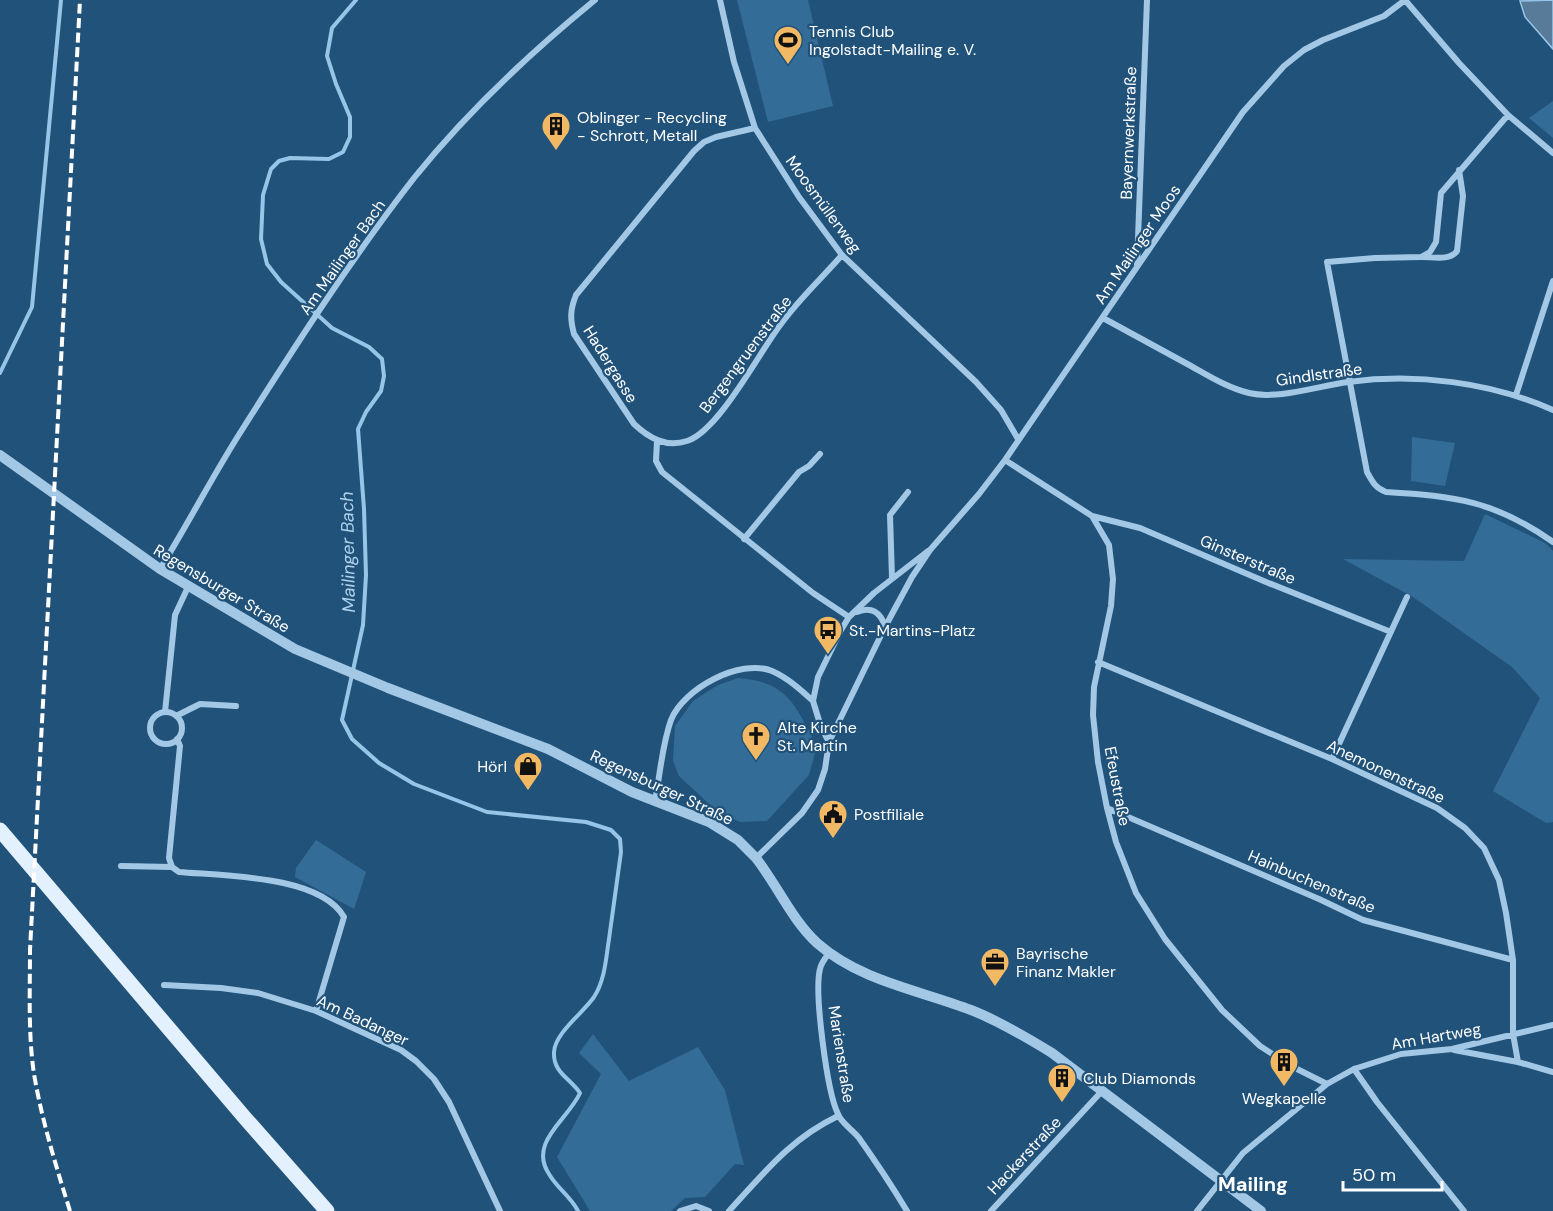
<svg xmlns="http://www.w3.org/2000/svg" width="1553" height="1211" font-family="'DM Sans',sans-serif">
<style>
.green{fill:#346c98}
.water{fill:#577b98;stroke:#96c5e7;stroke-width:1.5}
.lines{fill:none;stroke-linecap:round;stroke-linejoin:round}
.stream{stroke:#96c5e7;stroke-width:4}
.minor{stroke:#a3c8e5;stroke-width:6}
.tertiary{stroke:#a3c8e5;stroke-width:10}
.primary{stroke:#e3f0fd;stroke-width:15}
.rail{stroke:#fff;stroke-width:4;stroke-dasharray:10 4.5;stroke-linecap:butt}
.labels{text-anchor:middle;stroke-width:4.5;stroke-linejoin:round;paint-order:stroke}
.poi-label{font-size:16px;fill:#fff;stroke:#21527a;text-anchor:start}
.street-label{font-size:16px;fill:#fff;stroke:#21527a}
.water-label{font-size:18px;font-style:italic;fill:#aed2ed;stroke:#21527a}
.quarter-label{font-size:20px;font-weight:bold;fill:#fff;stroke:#21527a}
</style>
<rect width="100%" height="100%" fill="#21527a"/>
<path class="green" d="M737,0H808L833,106L768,122Z
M1553,101V138L1529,118Z
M1412,437L1455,443L1445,486L1411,481Z
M1485,514L1545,543L1553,551V822L1546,823L1493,791L1540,698L1512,667L1413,597L1343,559L1464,561Z
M738,678C788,681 796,707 817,746L809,775L767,821L741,822L721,815L679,776L673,761L675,726L693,701L718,685Z
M316,840L366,872L354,909L295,877L296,868Z
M593,1034L629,1081L698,1047L725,1090L744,1165L735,1164L705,1197L685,1198L671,1211H590L557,1157L601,1074L579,1053Z"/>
<path class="water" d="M1553,0V49L1525,17L1520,1Z"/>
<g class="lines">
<path class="stream" d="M356,0L332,28L327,56L336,84L350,117V137L343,152L329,159L290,158L279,161L271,169L263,195L261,239L267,264L281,282L332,328L369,347L382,359L384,376L381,391L366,412L358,429L364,509L366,575L363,625L342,720L352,739L379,763L414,784L487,812L586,822L611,830L620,839L621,852C617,881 613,910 609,939C606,958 605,980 594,997C583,1013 555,1033 554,1052C553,1073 570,1078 580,1093C568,1120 528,1142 549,1174C557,1188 571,1197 578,1211
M0,373L32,307L61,0"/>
<path class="minor" d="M720,0L734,62L755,128L799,197L842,255L976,382L1001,410L1018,439
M1405,0L1459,63L1508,115L1553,153
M1508,115L1441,193L1436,242L1430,252L1421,257L1375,258L1327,262L1367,472C1372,481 1375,488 1386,492C1455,496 1495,501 1553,542
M755,128L716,137L704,142L694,151L576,295C570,310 570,319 574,334L634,424C649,438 666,448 687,441C719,431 760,351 781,324C799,299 822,278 842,255
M1422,257C1433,257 1450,261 1457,251L1463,196L1459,170
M1137,265L1147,0
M1103,318C1132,334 1162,350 1191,366C1209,376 1228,388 1249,393C1277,400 1318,386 1348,382C1416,373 1490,382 1553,410
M1516,395L1553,281
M657,441L656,461L662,472L813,593L849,617
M1005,460L1092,516L1109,545L1113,579L1111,606L1094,687L1093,715L1098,762L1107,808L1116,842L1136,893L1165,939L1222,1010L1260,1046L1291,1066L1327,1084
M1092,516L1140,528L1266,582L1391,632
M744,539L799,472L809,466L820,454
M160,569C188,524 212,477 240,433C295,346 351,259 414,178C467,112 530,53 595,0
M892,578L890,515L908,492
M857,612C871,606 881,612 885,627
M1098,662L1332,759L1437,808L1465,828L1484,848L1499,880L1506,913L1513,960V1034L1518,1062
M165,712L175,615L188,587
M150 728a16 16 0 1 1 32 0a16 16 0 1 1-32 0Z
M176,716L200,704L236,706
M177,739L180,746L169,858L172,867L179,872C223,876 320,875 344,917L316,1011
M829,742L821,727L813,701L818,677L841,630L849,617L874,593L928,551
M1332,759L1407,597
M655,801C660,775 662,745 671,720C683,689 740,658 772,671C788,678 801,690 813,701
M1107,808L1319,899L1363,920L1513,960
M756,858L802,813L818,790L825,769L829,742L885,627L912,577L930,550L979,494L1005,460L1243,112L1284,66L1304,50L1323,40L1384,16L1405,0
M121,866L172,867
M829,953C826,957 821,963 820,969C814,992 827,1092 838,1114C841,1123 853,1130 859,1138C876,1162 892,1186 907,1211
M164,985L221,988L258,993L316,1011L401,1050L416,1061L434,1079L449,1102L500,1211
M1454,1050L1518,1062L1553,1072
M1354,1069L1377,1102L1464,1211
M680,1211L696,1206L709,1211
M729,1211C764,1173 790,1139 838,1116
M991,1211L1102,1091
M1197,1211L1243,1153L1327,1084L1354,1069L1401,1054L1452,1049L1553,1025"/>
<path class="tertiary" d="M0,455L160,569L295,649L388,688L548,749L632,792L709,822L738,840L756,858C777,885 792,920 817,943C860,981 919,990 971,1010C999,1021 1026,1037 1052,1053L1261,1211"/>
<path class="primary" d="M0,830L245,1118L327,1211"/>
<path class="rail" d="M70,1211C56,1166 42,1121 34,1074C28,1033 30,991 30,950L80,0"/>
</g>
<defs>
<g id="stadium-pin" transform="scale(1.5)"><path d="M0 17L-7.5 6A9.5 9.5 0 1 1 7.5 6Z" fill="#f2b964" stroke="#21527a"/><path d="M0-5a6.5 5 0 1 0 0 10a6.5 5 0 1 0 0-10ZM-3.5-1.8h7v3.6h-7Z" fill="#111"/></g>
<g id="building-pin" transform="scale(1.5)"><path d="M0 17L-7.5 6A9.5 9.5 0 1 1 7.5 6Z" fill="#f2b964" stroke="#21527a"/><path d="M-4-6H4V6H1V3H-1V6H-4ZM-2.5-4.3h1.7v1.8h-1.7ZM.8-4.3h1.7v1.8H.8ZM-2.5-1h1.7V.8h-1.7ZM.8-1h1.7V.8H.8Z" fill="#111"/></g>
<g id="bus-pin" transform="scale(1.5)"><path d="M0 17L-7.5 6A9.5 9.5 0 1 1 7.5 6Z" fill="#f2b964" stroke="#21527a"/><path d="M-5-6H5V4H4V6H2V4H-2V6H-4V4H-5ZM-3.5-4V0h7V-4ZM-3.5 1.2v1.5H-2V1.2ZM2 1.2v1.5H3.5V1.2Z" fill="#111"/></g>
<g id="church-pin" transform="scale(1.5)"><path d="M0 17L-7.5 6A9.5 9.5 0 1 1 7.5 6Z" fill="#f2b964" stroke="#21527a"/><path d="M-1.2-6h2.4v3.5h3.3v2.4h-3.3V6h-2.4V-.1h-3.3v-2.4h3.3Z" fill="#111"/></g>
<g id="shop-pin" transform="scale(1.5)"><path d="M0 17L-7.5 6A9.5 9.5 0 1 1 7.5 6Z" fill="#f2b964" stroke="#21527a"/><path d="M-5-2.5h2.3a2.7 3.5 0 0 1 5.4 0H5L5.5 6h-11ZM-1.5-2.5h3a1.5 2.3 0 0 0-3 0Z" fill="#111"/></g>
<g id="civic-pin" transform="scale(1.5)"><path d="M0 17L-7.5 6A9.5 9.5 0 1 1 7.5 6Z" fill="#f2b964" stroke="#21527a"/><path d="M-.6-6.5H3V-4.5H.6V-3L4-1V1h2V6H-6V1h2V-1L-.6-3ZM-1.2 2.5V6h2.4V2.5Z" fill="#111"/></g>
<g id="office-pin" transform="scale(1.5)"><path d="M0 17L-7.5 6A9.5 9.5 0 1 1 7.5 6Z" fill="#f2b964" stroke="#21527a"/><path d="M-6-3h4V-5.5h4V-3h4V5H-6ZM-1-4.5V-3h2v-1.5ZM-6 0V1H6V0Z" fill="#111"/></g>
</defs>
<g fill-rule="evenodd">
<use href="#stadium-pin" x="788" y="40"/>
<use href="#building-pin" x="556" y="126"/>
<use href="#bus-pin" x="828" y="630"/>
<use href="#church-pin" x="756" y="736"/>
<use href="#shop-pin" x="528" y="766"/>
<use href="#civic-pin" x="833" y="814"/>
<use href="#office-pin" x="995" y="962"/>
<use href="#building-pin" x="1284" y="1062"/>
<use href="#building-pin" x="1062" y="1078"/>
</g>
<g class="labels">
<g class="poi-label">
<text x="809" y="37">Tennis Club<tspan x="809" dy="18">Ingolstadt-Mailing e. V.</tspan></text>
<text x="577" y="123">Oblinger - Recycling<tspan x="577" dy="18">- Schrott, Metall</tspan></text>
<text x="849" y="636">St.-Martins-Platz</text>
<text x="777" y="733">Alte Kirche<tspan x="777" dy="18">St. Martin</tspan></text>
<text x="507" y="772" text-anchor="end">Hörl</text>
<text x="854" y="820">Postfiliale</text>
<text x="1016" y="959">Bayrische<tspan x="1016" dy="18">Finanz Makler</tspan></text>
<text x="1083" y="1084">Club Diamonds</text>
<text x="1284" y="1104" text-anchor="middle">Wegkapelle</text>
</g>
<g class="street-label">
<text transform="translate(1128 133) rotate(-88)" y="6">Bayernwerkstraße</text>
<text transform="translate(824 204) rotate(54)" y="6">Moosmüllerweg</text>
<text transform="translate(1137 244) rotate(-56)" y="6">Am Mailinger Moos</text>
<text transform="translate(342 257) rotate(-55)" y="6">Am Mailinger Bach</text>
<text transform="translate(745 354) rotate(-53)" y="6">Bergengruenstraße</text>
<text transform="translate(611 364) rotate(58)" y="6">Hadergasse</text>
<text transform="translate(1319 374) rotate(-8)" y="6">Gindlstraße</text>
<text transform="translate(1248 559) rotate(23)" y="6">Ginsterstraße</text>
<text transform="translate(222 588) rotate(31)" y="6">Regensburger Straße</text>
<text transform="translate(1386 771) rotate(25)" y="6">Anemonenstraße</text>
<text transform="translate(1118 786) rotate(79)" y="6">Efeustraße</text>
<text transform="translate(662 787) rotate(25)" y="6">Regensburger Straße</text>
<text transform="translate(1312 881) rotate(23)" y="6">Hainbuchenstraße</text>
<text transform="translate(363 1020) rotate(25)" y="6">Am Badanger</text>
<text transform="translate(1436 1036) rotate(-10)" y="6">Am Hartweg</text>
<text transform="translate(842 1054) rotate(81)" y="6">Marienstraße</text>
<text transform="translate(1024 1155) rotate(-47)" y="6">Hackerstraße</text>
</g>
<g class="water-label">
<text transform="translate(348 552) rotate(-91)" y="6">Mailinger Bach</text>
</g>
<g class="quarter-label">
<text x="1253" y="1191">Mailing</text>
</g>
</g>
<path d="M1343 1181v9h99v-9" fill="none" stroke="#ffffff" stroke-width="3"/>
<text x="1352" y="1181" font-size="18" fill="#ffffff" stroke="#21527a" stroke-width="4.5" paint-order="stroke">50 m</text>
</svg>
